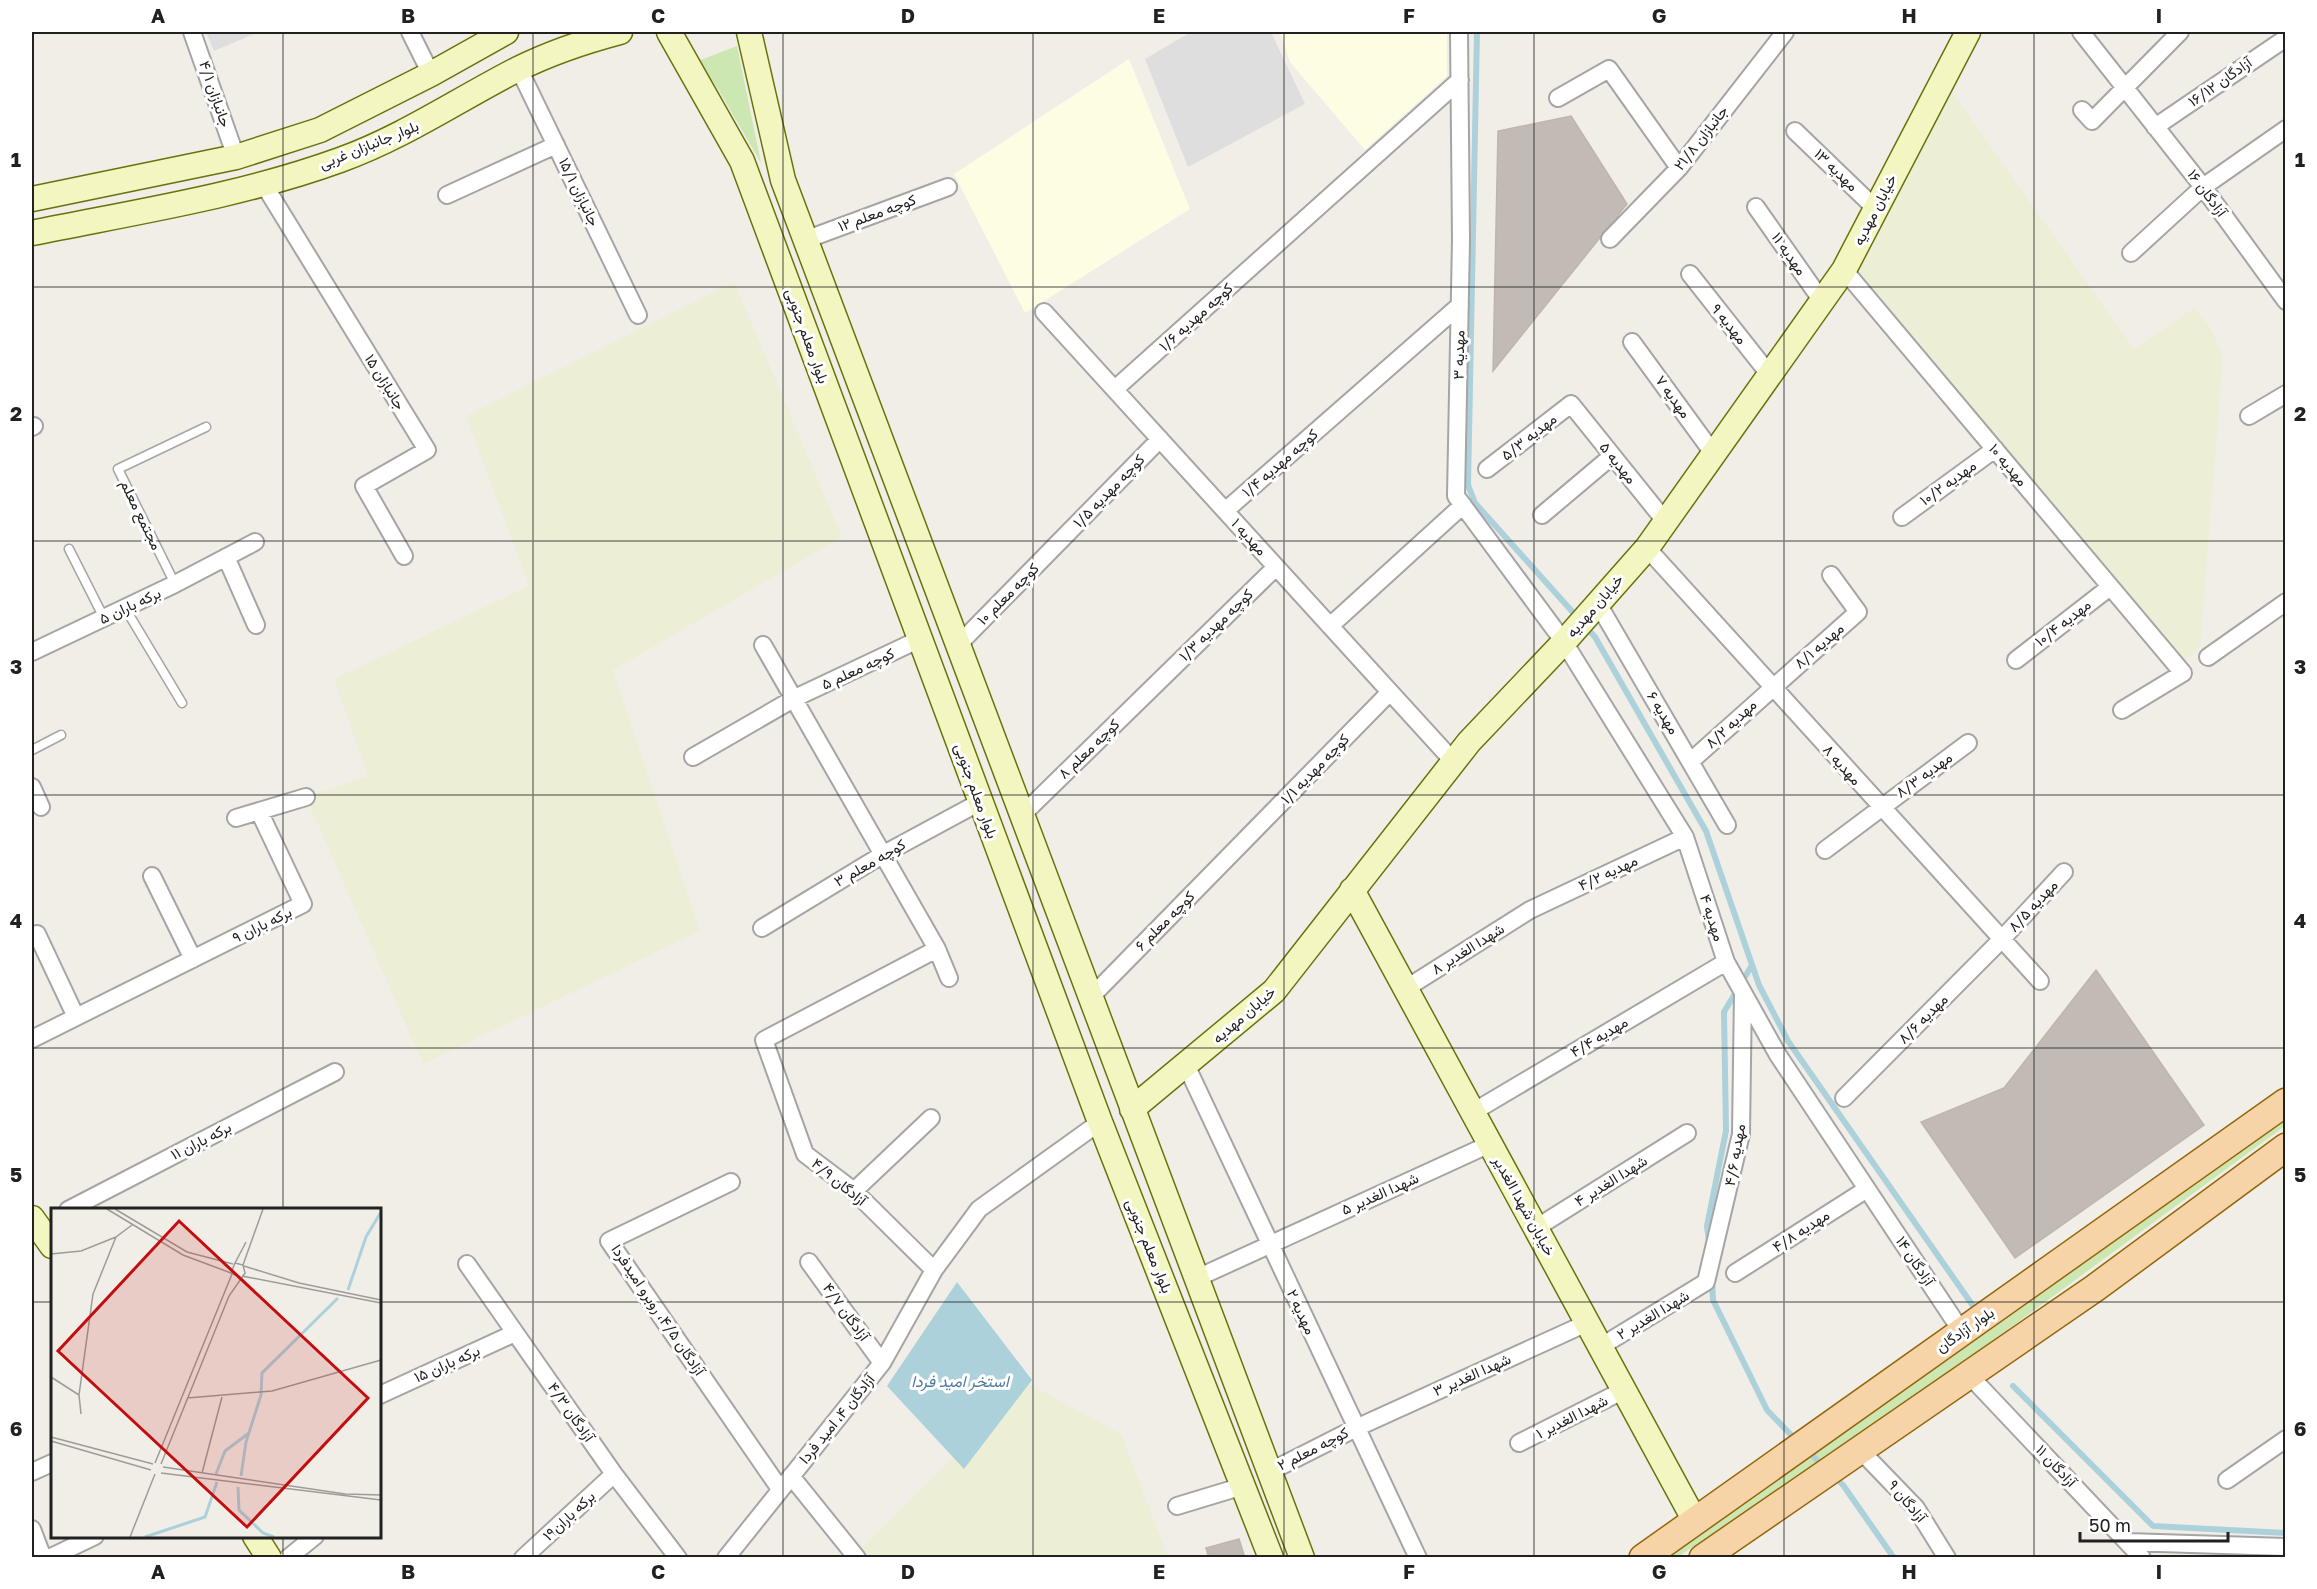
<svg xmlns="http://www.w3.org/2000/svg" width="2317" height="1589" font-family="'Golos Text',Vazirmatn,sans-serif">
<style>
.residential{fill:#dfdede}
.education{fill:#fdfde4}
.farmland{fill:#eceed5}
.grass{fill:#cce7b2}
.water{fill:#acd1db}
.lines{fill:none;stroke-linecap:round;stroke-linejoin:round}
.stream{stroke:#acd1db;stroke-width:6}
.building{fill:#c1bab5;stroke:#c1b5ab;stroke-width:1.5}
.lane-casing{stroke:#a5a5a5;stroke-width:11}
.street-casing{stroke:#a5a5a5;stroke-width:20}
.secondary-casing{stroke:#69730c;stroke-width:27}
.primary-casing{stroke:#94650a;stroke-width:30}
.lane{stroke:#fff;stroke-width:8}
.street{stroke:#fff;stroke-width:16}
.secondary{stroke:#f4f6c1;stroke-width:24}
.primary{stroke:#f6d4a7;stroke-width:27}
.grid{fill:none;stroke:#212121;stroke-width:1.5;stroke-opacity:0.55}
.labels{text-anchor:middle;stroke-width:6;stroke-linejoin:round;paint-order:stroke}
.street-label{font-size:15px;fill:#212121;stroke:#fff}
.water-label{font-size:16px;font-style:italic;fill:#4f7aa3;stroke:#fff}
.inset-river{fill:none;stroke:#acd1db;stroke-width:3}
.inset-road{fill:none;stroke:#9e9c98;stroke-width:1.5}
.view{fill:#c40d0f;fill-opacity:0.15;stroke:#c40d0f;stroke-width:3}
.inset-edge{fill:none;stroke:#212121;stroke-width:3}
.neatline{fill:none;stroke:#212121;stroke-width:2}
.grid-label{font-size:20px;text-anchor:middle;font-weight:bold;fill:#212121}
</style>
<rect width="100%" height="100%" fill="#f1eee8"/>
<path class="residential" d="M206,32H259L214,51Z
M1191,32H1271L1305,104L1188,167L1145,59Z"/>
<path class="education" d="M1280,32H1447V76L1365,150L1290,62Z
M1129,59L1190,209L1025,313L954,174Z"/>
<path class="farmland" d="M1952,92L2134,349L2194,308L2210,327L2223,356L2200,648L2183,661L1857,270Z
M734,282L842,537L613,670L700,931L423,1064L306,797L368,776L334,679L529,586L466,416Z
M1029,1384L1121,1434L1168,1557L851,1558Z"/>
<path class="grass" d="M737,46L761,163L718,89L698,61Z
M2285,1115V1126L1973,1355L1678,1557L1652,1558Z"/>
<path class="water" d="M957,1282L1032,1380L964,1469L887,1386Z"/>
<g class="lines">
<path class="stream" d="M1477,32L1468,485L1475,503L1578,618
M1584,625L1595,637L1706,831L1759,985L1788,1041L1978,1313
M1709,1242L1707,1226L1726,1131L1724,1012L1752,965
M1712,1280L1713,1300L1767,1410L1796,1440
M2013,1386L2153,1526L2286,1533
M1808,1451L1824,1467
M1834,1476L1843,1485L1894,1558"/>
</g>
<path class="building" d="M1571,116L1627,204L1493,371L1498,131Z
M2096,970L2204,1125L2015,1258L1921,1122L2004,1088Z
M1239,1539L1245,1558H1209L1206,1548Z"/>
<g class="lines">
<g class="lane-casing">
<path id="lane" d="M69,549L104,618
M175,584L118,469L206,427
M125,608L182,703
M32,750L61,735"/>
</g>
<g class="street-casing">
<path id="street" d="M192,32L236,157
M410,32L431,74
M1459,32L1461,240L1456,496L1564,642L1685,837L1726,962L1778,1055L1962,1332
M2081,32L2203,187L2286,301
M519,69L638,315
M1558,98L1609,69L1679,168
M2082,110L2092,121L2180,32
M2155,127L2286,38
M1795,131L1876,209
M263,183L427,450L364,486L404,556
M447,195L556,145
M1756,207L1822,301
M1610,239L1679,168L1785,32
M805,240L948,187
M2131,253L2203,187L2286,129
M1844,270L2183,673L2122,710
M1690,274L1769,374
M1044,312L1453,761
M1632,342L1713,453
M1115,389L1460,80
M2249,416L2286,394
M32,427L34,426
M1487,469L1571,404L1665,521
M1225,511L1460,305
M1542,515L1612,456
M1902,517L1995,449
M1647,548L2040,981
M226,557L256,625
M1597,602L1727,825
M1330,626L1463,505
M763,645L937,949L764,1040L805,1154L854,1191L934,1270
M958,645L1160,439
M32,652L175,584L255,542
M2208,657L2286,602
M2016,660L2110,587
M693,757L795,698L920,639
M1691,761L1858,612L1831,575
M32,787L41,807
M1022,815L1276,567
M236,818L306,797
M1825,850L1968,743
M152,876L193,959
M762,928L882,855L980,802
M37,934L76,1017
M937,949L949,978
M1405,989L1530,910L1685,837
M1090,998L1390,692
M32,1039L303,904L259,811
M1186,1065L1418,1558
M1844,1098L2001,940L2064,872
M1473,1112L1726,962
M731,1182L609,1241L780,1489
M854,1191L931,1118
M68,1210L335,1072
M1536,1228L1687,1133
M809,1262L882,1363
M467,1264L614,1474L678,1558
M1735,1273L1867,1189
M1197,1278L1490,1144
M1600,1347L1706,1282L1741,1134L1743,992
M1969,1375L2142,1558
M380,1395L515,1333
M1519,1443L1624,1390
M1860,1450L1916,1508L1947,1558
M1271,1471L1356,1428L1587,1323
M32,1472L52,1463
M791,1476L857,1558
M2227,1480L2286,1439
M1177,1506L1243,1486
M32,1529L43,1558
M2127,1542L2286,1547
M49,1558L95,1536
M288,1558L315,1536
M523,1558L614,1474
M726,1558L882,1363L934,1270L979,1209L1100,1122"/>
</g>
<g class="secondary-casing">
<path id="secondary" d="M669,32L742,161L1100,1122L1271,1558
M749,32L783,180L1302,1558
M32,199L236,157L320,130L431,74L506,32
M32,233C135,212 241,196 340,160C404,137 459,99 518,69C550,53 586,41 620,32
M1352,890L1695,1521
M1132,1109L1274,991L1469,742L1564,642L1647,548L1844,270L1968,32
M32,1218L52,1246
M255,1536L269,1558"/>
</g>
<g class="primary-casing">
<path id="primary" d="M1643,1558L2286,1102
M1703,1558L2095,1288L2286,1147"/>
</g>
<use href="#lane" class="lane"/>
<use href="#street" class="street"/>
<use href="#secondary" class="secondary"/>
<use href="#primary" class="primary"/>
</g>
<path class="grid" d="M283,32V1210M533,32V1558M783,32V1558M1033,32V1558M1284,32V1558M1534,32V1558M1784,32V1558M2034,32V1558M32,287H2286M32,541H2286M32,795H2286M32,1048H2286M32,1302H52M380,1302H2286M283,1536V1558"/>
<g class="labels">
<g class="street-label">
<text transform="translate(2220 82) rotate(-35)" y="5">آزادگان ۱۶/۱۲</text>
<text transform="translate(215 94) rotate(71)" y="5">جانبازان ۴/۱</text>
<text transform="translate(1701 138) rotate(-52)" y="5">جانبازان ۲۱/۸</text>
<text transform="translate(369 145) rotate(-22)" y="5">بلوار جانبازان غربی</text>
<text transform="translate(1836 170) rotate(44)" y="5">مهدیه ۱۳</text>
<text transform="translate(579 192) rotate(64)" y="5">جانبازان ۱۵/۱</text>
<text transform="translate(2207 193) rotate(53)" y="5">آزادگان ۱۶</text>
<text transform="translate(1875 210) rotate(-63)" y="5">خیابان مهدیه</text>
<text transform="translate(877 213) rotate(-20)" y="5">کوچه معلم ۱۲</text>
<text transform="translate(1789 254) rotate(55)" y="5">مهدیه ۱۱</text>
<text transform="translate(1196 317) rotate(-42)" y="5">کوچه مهدیه ۱/۶</text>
<text transform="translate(1729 324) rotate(51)" y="5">مهدیه ۹</text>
<text transform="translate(807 336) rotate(70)" y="5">بلوار معلم جنوبی</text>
<text transform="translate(1459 355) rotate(-89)" y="5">مهدیه ۳</text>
<text transform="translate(385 382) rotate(58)" y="5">جانبازان ۱۵</text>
<text transform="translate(1673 397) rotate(54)" y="5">مهدیه ۷</text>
<text transform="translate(1529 437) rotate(-38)" y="5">مهدیه ۵/۳</text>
<text transform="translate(1280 463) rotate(-41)" y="5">کوچه مهدیه ۱/۴</text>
<text transform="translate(1618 463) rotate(51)" y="5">مهدیه ۵</text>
<text transform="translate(2008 465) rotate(50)" y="5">مهدیه ۱۰</text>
<text transform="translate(1948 483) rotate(-36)" y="5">مهدیه ۱۰/۲</text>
<text transform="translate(1109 491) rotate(-46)" y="5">کوچه مهدیه ۱/۵</text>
<text transform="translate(141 515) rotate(64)" y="5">مجتمع معلم</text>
<text transform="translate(1249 537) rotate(48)" y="5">مهدیه ۱</text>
<text transform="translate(1008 594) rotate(-45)" y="5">کوچه معلم ۱۰</text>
<text transform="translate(130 606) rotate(-25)" y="5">برکه باران ۵</text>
<text transform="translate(1595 606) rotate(-49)" y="5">خیابان مهدیه</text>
<text transform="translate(2063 623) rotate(-38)" y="5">مهدیه ۱۰/۴</text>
<text transform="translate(1216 625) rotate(-44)" y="5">کوچه مهدیه ۱/۳</text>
<text transform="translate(1819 646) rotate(-41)" y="5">مهدیه ۸/۱</text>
<text transform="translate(858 669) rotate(-25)" y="5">کوچه معلم ۵</text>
<text transform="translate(1663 713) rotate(59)" y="5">مهدیه ۶</text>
<text transform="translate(1731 724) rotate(-43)" y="5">مهدیه ۸/۲</text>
<text transform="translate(1089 749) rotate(-44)" y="5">کوچه معلم ۸</text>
<text transform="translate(1842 765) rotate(48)" y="5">مهدیه ۸</text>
<text transform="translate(1315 769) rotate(-46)" y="5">کوچه مهدیه ۱/۱</text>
<text transform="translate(1924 775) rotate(-36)" y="5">مهدیه ۸/۳</text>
<text transform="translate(976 791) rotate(70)" y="5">بلوار معلم جنوبی</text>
<text transform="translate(870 863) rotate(-30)" y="5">کوچه معلم ۳</text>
<text transform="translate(1608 873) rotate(-25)" y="5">مهدیه ۴/۲</text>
<text transform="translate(2033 906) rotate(-47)" y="5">مهدیه ۸/۵</text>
<text transform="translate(1712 918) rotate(72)" y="5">مهدیه ۴</text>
<text transform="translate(1165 921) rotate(-45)" y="5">کوچه معلم ۶</text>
<text transform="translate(262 925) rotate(-26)" y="5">برکه باران ۹</text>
<text transform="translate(1468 949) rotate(-32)" y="5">شهدا الغدیر ۸</text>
<text transform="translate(1244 1015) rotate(-41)" y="5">خیابان مهدیه</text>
<text transform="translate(1923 1019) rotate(-45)" y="5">مهدیه ۸/۶</text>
<text transform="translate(1599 1037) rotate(-31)" y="5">مهدیه ۴/۴</text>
<text transform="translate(201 1141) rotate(-27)" y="5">برکه باران ۱۱</text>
<text transform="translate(1735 1155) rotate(-80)" y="5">مهدیه ۴/۶</text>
<text transform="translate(1611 1181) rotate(-32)" y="5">شهدا الغدیر ۴</text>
<text transform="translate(839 1182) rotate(39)" y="5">آزادگان ۴/۹</text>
<text transform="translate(1380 1194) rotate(-24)" y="5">شهدا الغدیر ۵</text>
<text transform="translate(1524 1206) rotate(61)" y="5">خیابان شهدا الغدیر</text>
<text transform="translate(1801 1231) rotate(-33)" y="5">مهدیه ۴/۸</text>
<text transform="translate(1149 1246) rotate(68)" y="5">بلوار معلم جنوبی</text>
<text transform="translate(1915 1261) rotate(56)" y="5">آزادگان ۱۴</text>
<text transform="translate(658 1310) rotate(56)" y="5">آزادگان ۴/۵، روبرو امیدفردا</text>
<text transform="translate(846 1312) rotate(54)" y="5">آزادگان ۴/۷</text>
<text transform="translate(1301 1312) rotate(65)" y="5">مهدیه ۲</text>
<text transform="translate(1653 1315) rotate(-31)" y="5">شهدا الغدیر ۲</text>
<text transform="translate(1965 1330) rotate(-35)" y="5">بلوار آزادگان</text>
<text transform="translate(447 1364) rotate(-24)" y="5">برکه باران ۱۵</text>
<text transform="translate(1472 1375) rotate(-24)" y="5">شهدا الغدیر ۳</text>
<text transform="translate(571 1412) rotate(55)" y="5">آزادگان ۴/۳</text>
<text transform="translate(1572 1417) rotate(-27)" y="5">شهدا الغدیر ۱</text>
<text transform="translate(837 1419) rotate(-51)" y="5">آزادگان ۴، امید فردا</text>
<text transform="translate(1313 1449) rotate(-27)" y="5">کوچه معلم ۲</text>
<text transform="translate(2056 1466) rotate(47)" y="5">آزادگان ۱۱</text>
<text transform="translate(1907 1501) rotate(50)" y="5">آزادگان ۹</text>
<text transform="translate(569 1516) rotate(-43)" y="5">برکه باران۱۹</text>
</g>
<g class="water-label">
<text x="960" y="1387">استخر امید فردا</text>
</g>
</g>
<g transform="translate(51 1208)">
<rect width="330" height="330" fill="#f1eee8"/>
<path class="inset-river" d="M297,82L315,29L330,4M165,266L174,243L198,225M190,268L195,234L210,187L211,165L287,90M187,279L188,302L212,325L223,329M94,329L154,309L166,274"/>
<path class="inset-road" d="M56,1L132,47L180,65M64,1L136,44L182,56M0,46L30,43L65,29M184,55L195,34M192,57L212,1M193,58L248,75L330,92M191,68L330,95M0,169L28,187M136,190L221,183L330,152M30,206L28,187L42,86L65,29L81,17M0,229L102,256M0,233L100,262M104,255L181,66M110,256L178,88L194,65L192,57L184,55L180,65L189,69M112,259L294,286L330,287M110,265L330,292M151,265L171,189M79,329L104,266"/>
<path class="view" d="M128,13L317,190L196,319L7,143Z"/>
<rect width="330" height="330" class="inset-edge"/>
</g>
<rect width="2317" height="1589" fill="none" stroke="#ffffff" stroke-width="66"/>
<path d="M2080 1532v9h148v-9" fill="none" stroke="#212121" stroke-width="3"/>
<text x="2089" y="1532" font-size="18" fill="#212121" stroke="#ffffff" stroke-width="4.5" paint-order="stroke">50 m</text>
<rect x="33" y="33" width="2251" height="1523" class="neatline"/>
<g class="grid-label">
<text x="158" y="23">A</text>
<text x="408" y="23">B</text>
<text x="658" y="23">C</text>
<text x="908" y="23">D</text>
<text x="1159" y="23">E</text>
<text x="1409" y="23">F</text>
<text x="1659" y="23">G</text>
<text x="1909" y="23">H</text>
<text x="2159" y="23">I</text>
<text x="16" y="167">1</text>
<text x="2300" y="167">1</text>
<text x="16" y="421">2</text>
<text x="2300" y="421">2</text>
<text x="16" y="674">3</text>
<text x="2300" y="674">3</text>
<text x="16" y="928">4</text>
<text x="2300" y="928">4</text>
<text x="16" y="1182">5</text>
<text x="2300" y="1182">5</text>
<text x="16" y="1436">6</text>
<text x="2300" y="1436">6</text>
<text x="158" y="1579">A</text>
<text x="408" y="1579">B</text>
<text x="658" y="1579">C</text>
<text x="908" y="1579">D</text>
<text x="1159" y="1579">E</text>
<text x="1409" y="1579">F</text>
<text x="1659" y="1579">G</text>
<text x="1909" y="1579">H</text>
<text x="2159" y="1579">I</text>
</g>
</svg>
